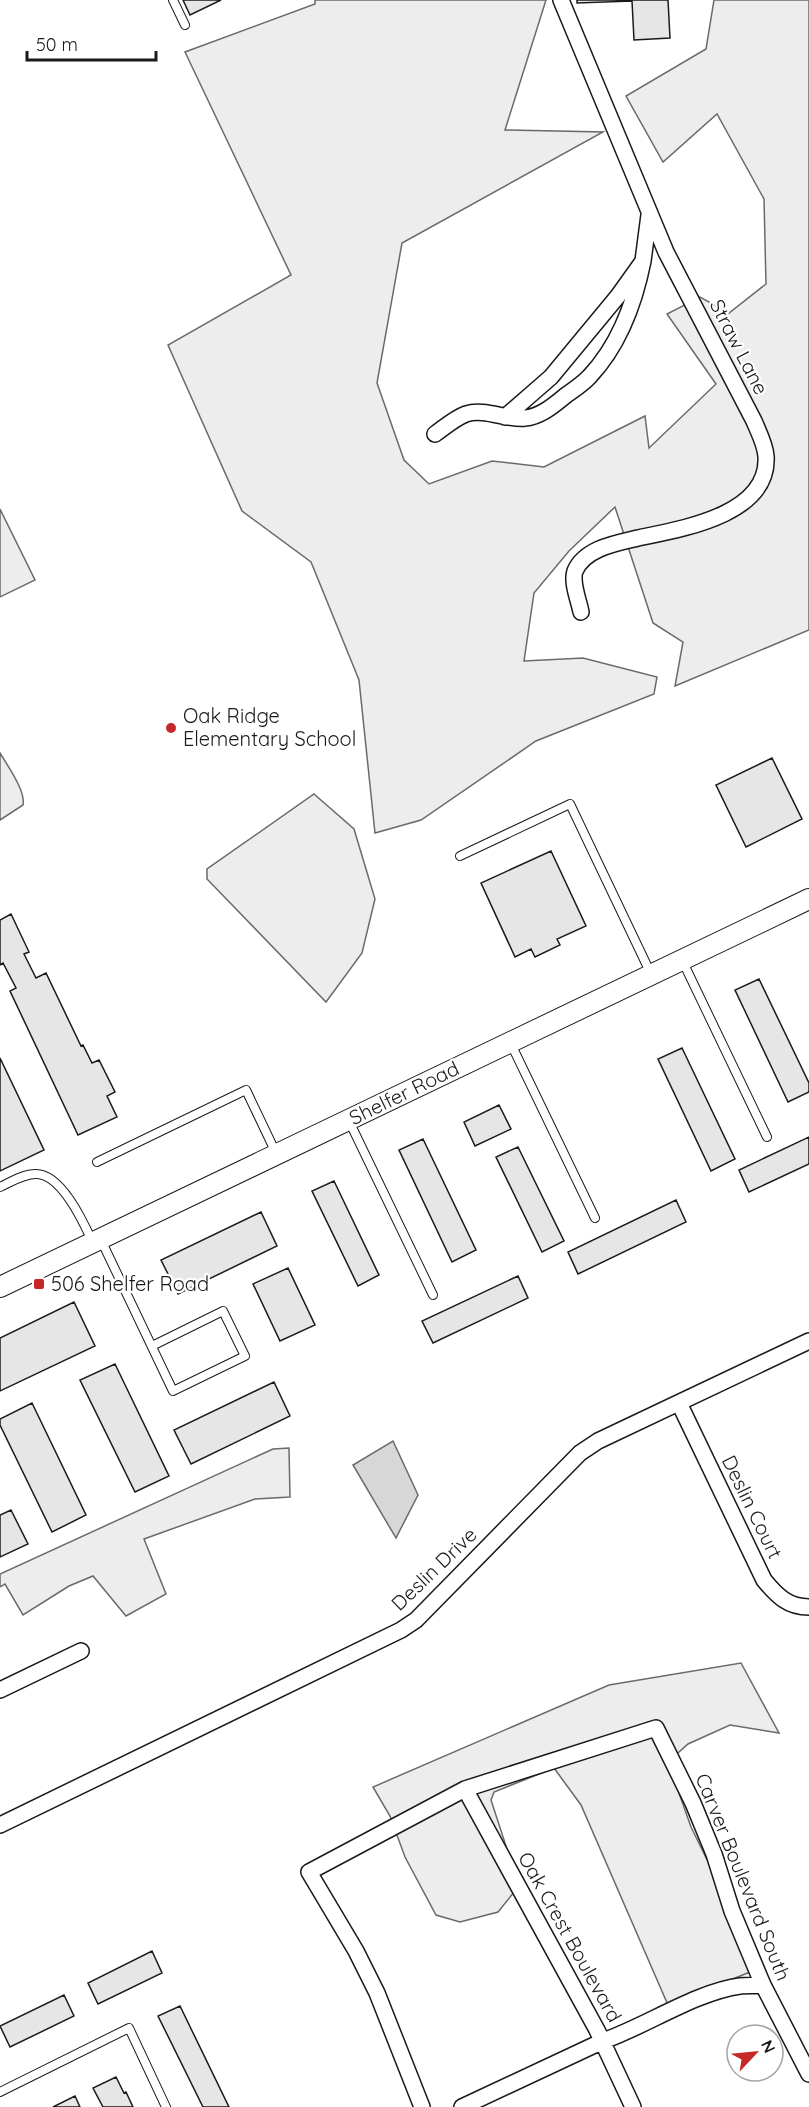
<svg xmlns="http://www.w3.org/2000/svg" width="809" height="2107" font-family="Quicksand,sans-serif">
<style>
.green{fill:#ededed;stroke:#6a6a6a;stroke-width:1.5}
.water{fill:#d7d7d7;stroke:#6a6a6a;stroke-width:1.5}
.building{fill:#e6e6e6;stroke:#1a1a1a;stroke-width:1.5}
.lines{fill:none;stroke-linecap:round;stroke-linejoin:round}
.service-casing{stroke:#1a1a1a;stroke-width:10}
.minor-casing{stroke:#1a1a1a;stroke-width:18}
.tertiary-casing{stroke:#1a1a1a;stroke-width:22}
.service{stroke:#fff;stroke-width:8}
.minor{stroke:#fff;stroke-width:15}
.tertiary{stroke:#fff;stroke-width:20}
.poi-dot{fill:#c62828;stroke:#fff;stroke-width:2}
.labels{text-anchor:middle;stroke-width:4.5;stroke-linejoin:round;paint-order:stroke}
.street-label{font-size:20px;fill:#1a1a1a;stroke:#fff}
.poi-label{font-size:20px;fill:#1a1a1a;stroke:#fff;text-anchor:start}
</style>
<rect width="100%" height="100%" fill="#fff"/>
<path class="green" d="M315,0H546L505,130L603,132L402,243L377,383L404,460L429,484L492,461L544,467L645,416L649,448L716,384L667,314L700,297L729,313L766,284L764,199L717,114L663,162L626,96L706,49L714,0H809V630L675,686L683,642L653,623L615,507L569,551L534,593L524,661L583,658L657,677L654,694L536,741L421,820L375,833L359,680L311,562L242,511L168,345L291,275L185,52L315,4Z
M0,509L35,580L0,597Z
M0,753C7,765 26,791 23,805L0,820Z
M314,794L354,829L375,899L362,953L326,1002L207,879V869Z
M289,1448L290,1497L255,1499L144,1539L166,1594L126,1616L93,1576L69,1586L23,1615L5,1584L0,1587V1574L273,1449Z
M741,1663L779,1733L730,1725L688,1744L668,1762L691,1827L760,1968L668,2005L581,1805L554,1768L494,1792L491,1800L519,1886L498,1912L460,1922L436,1915L405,1857L390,1816L373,1787L609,1685Z"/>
<path class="water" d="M393,1441L418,1495L396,1538L353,1465Z"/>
<path class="building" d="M183,0H221L190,15Z
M577,0H668L670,38L634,40L632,1L577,3Z
M772,758L802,819L746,847L716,785Z
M551,851L586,926L557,939L560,945L535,957L531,949L515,957L481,883Z
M11,914L29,952L24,954L36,978L46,973L81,1046L83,1045L92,1063L99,1060L115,1092L107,1096L117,1117L78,1135L10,991L16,988L3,963L0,965V920Z
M759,979L809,1083V1092L788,1102L735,990Z
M682,1048L735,1159L711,1171L658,1059Z
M0,1058L44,1150L0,1171Z
M499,1105L511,1129L475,1146L464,1122Z
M809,1137V1164L749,1192L739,1170Z
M423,1139L476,1250L452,1262L399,1150Z
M518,1147L564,1241L542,1252L496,1157Z
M334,1181L379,1275L358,1286L312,1191Z
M676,1200L686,1222L578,1274L568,1252Z
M261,1212L277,1246L178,1294L161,1260Z
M288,1268L315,1325L280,1341L253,1284Z
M518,1276L528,1298L433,1343L422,1321Z
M74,1302L95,1346L0,1391V1338Z
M115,1364L169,1476L135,1492L80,1380Z
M274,1382L290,1416L191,1464L174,1430Z
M32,1403L86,1515L52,1532L0,1425V1419Z
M11,1510L28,1544L0,1557V1515Z
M152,1951L162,1973L98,2004L88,1983Z
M64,1995L74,2016L10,2047L0,2026Z
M180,2006L229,2107H203L158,2016Z
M116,2077L124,2093L126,2092L133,2107H103L93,2088Z
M75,2096L80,2107H53Z"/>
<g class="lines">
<g class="service-casing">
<path id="service" d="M173,0L185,25
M460,856L570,804L651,974
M682,960L767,1137
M511,1044L595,1218
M349,1121L433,1295
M97,1162L246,1090L276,1153
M0,1187C11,1182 23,1174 36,1174C61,1174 83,1221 92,1241
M101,1240L173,1391L245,1356L223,1311L152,1346
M0,2092L129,2028L166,2107"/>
</g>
<g class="minor-casing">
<path id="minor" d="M561,0L666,252L754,421C759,433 765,444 766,456C770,515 681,529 638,538C617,543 585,548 575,571C571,582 579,601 581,612
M505,417L551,377L618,296L643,261L649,215
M435,434C445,427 455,418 466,414C484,408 507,420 525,418C540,417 554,405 565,396C573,390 583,384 590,376C619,345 635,301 643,261
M679,1403L764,1580C777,1596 788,1607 809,1607
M0,1690L81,1651
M465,1789L597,2030L633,2107
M0,1825L401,1630L416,1620L580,1453L598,1441L809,1341
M422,2107L377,1993L356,1951L309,1872L465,1789L656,1728L693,1803L714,1854L732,1911L763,1985L809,2074
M462,2107L603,2041C646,2026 696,1992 740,1986C747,1985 755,1986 763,1985"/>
</g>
<g class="tertiary-casing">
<path id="tertiary" d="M0,1287L809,899"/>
</g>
<use href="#service" class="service"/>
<use href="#minor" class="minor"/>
<use href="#tertiary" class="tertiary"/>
</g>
<g class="poi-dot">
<circle cx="171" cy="728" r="6"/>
<rect x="33" y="1278" width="12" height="12" rx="3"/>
</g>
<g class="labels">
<g class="street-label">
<text transform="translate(739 347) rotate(63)" y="7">Straw Lane</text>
<text transform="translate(404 1093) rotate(-26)" y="7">Shelfer Road</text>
<text transform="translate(752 1507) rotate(64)" y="7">Deslin Court</text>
<text transform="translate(434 1569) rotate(-44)" y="7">Deslin Drive</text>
<text transform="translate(743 1877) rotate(68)" y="7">Carver Boulevard South</text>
<text transform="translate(570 1937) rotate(61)" y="7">Oak Crest Boulevard</text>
</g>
<g class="poi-label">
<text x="183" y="723">Oak Ridge<tspan x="183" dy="23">Elementary School</tspan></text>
<text x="51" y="1291">506 Shelfer Road</text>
</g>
</g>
<g transform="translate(755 2053) rotate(64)"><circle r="28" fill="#ffffff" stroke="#a3a3a3" stroke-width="1.5"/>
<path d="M0-4.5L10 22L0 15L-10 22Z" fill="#c62828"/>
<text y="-9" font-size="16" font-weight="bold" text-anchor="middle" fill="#1a1a1a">N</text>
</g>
<path d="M27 51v9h129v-9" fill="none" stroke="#1a1a1a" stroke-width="3"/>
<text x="36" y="51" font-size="18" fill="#1a1a1a" stroke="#ffffff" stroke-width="4.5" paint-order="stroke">50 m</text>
</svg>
